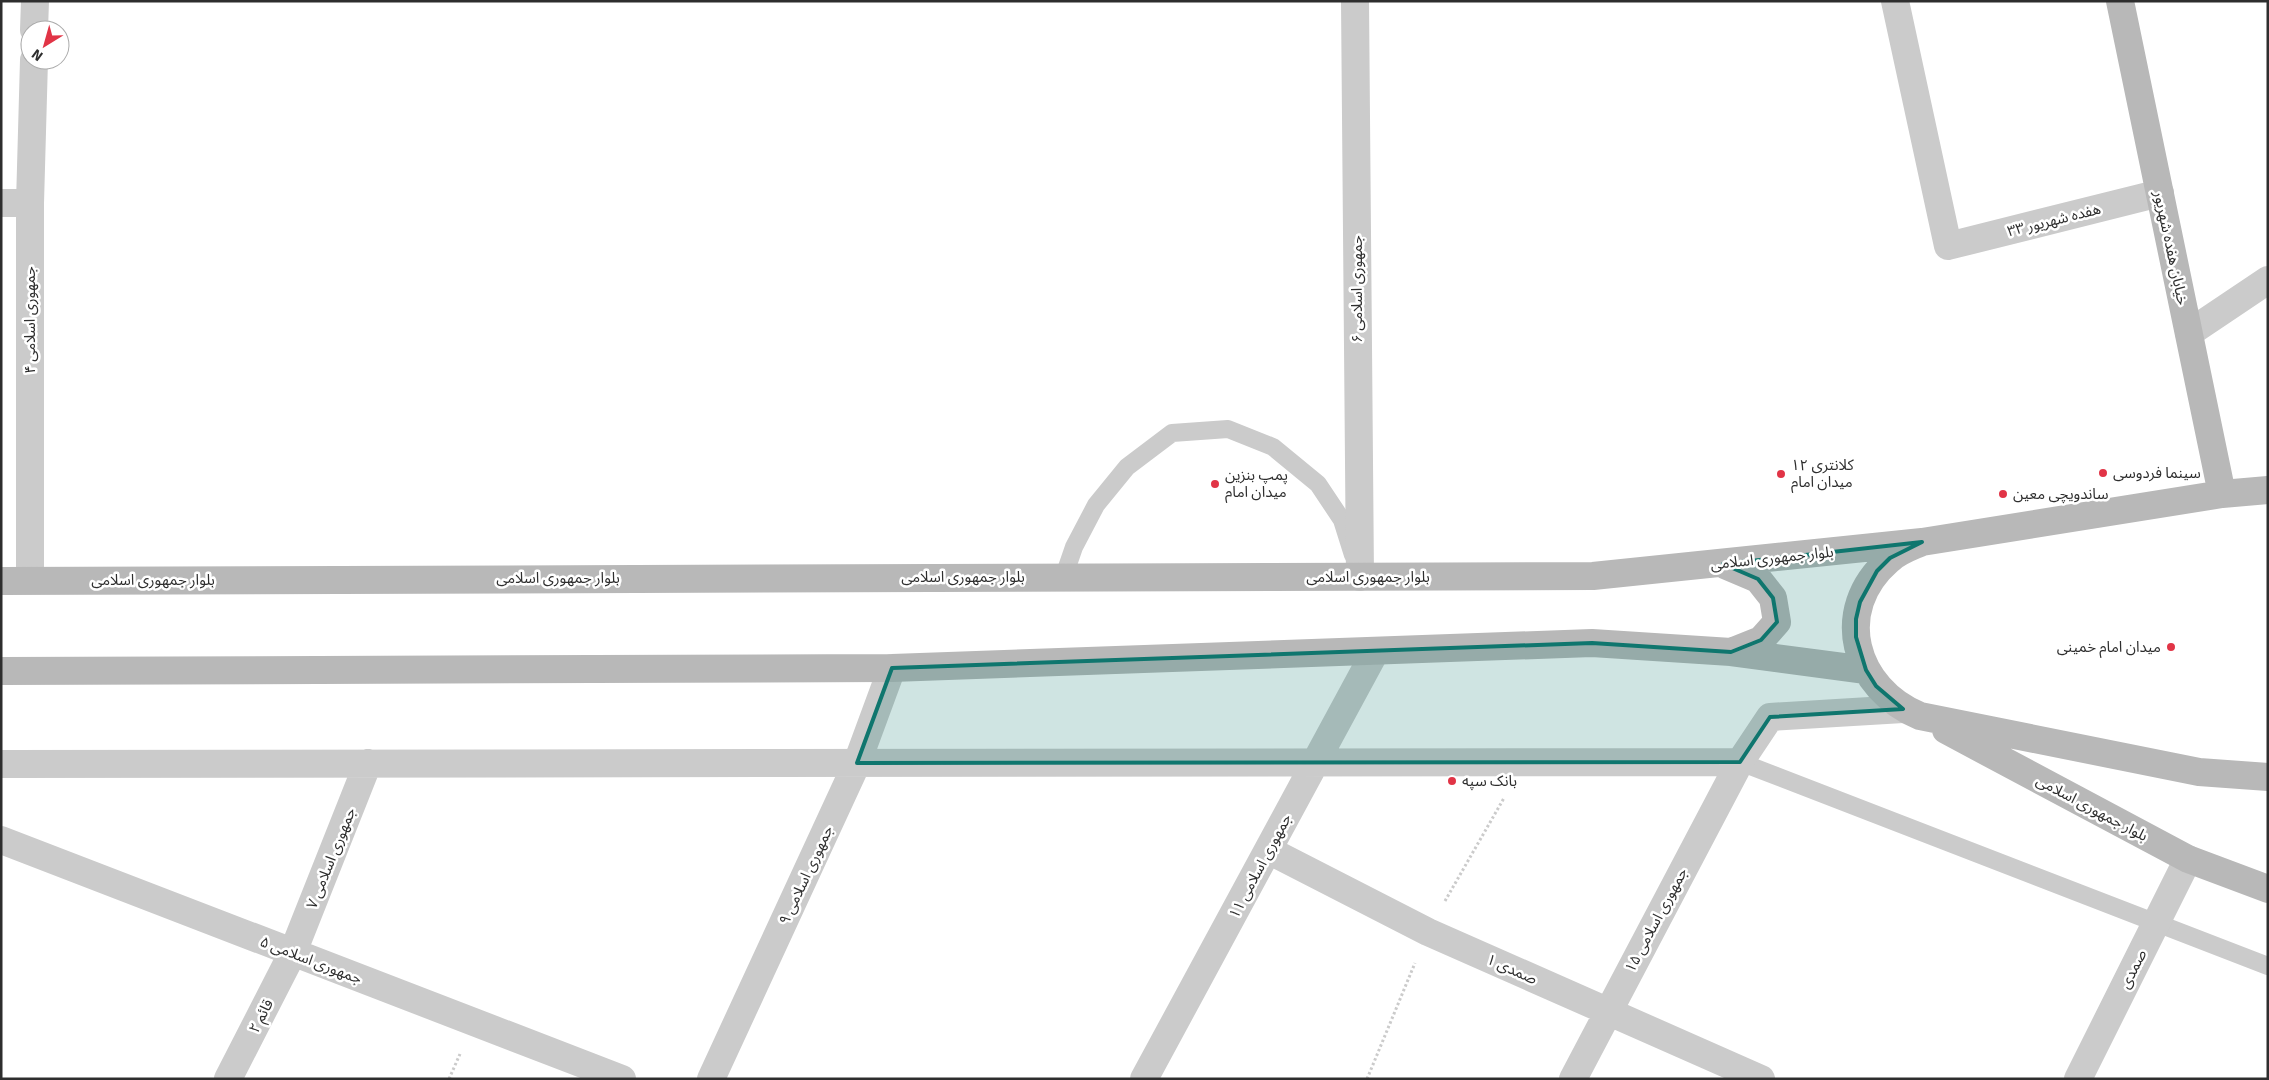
<svg xmlns="http://www.w3.org/2000/svg" width="2269" height="1080" font-family="Signika,'Noto Sans Arabic',sans-serif">
<style>
.lines{fill:none;stroke-linecap:round;stroke-linejoin:round}
.path{stroke:#cbcbcb;stroke-width:3;stroke-dasharray:2.5 2.5;stroke-linecap:butt}
.lane{stroke:#cbcbcb;stroke-width:18}
.street{stroke:#cbcbcb;stroke-width:28}
.secondary{stroke:#b8b8b8;stroke-width:28}
.marked{fill:#0f766e;fill-opacity:0.2;stroke:#0f766e;stroke-width:4;stroke-linejoin:round}
.poi-dot{fill:#e13446;stroke:#fff;stroke-width:2}
.labels{text-anchor:middle;stroke-width:5;stroke-linejoin:round;paint-order:stroke}
.street-label{font-size:15px;fill:#2e2e2e;stroke:#fff}
.poi-label{font-size:15px;fill:#2e2e2e;stroke:#fff;text-anchor:start}
</style>
<rect width="100%" height="100%" fill="#fff"/>
<g class="lines">
<path class="path" d="M1445,901L1504,798
M449,1079L460,1054
M1367,1079L1415,963"/>
<path class="lane" d="M1064,576L1074,547L1096,505L1127,467L1172,433L1228,429L1273,447L1318,484L1342,520L1353,555
M1740,762L2268,966"/>
<path class="street" d="M1355,1L1360,577
M1895,1L1948,246L2160,193
M34,30L35,1
M1,203H30
M2189,333L2268,280
M30,580V203L34,60
M1,764L1740,762L1770,717L1903,709
M1,840L622,1079
M1268,850L1428,932L1761,1079
M228,1079L293,952L368,763
M711,1079L857,763L892,668
M1144,1079L1375,652
M1573,1079L1740,762
M2078,1079L2188,859"/>
<path class="secondary" d="M2120,1L2222,494
M2268,490L2222,494L1922,542C1911,547 1898,551 1889,560C1831,610 1854,689 1920,716L2199,772L2268,777
M1725,565L1758,579L1773,598L1777,622L1761,640L1731,652
M1,581L1593,576L1922,542
M1,671L892,668L1592,643L1731,652L1866,670
M1946,730L2188,859L2268,889"/>
</g>
<path class="marked" d="M1922,542L1890,558L1877,571L1860,602L1856,619V637L1866,670L1876,686L1903,709L1770,717L1740,762L857,763L892,668L1592,643L1731,652L1761,640L1777,622L1773,598L1758,579L1723,564Z"/>
<g class="poi-dot">
<circle cx="2103" cy="473" r="5"/>
<circle cx="1781" cy="474" r="5"/>
<circle cx="1215" cy="484" r="5"/>
<circle cx="2003" cy="494" r="5"/>
<circle cx="2171" cy="647" r="5"/>
<circle cx="1452" cy="781" r="5"/>
</g>
<g class="labels">
<g class="street-label">
<text transform="translate(2054 220) rotate(-14)" y="5">هفده شهریور ۳۳</text>
<text transform="translate(2171 248) rotate(78)" y="5">خیابان هفده شهریور</text>
<text transform="translate(1357 289) rotate(-90)" y="5">جمهوری اسلامی ۶</text>
<text transform="translate(30 320) rotate(-90)" y="5">جمهوری اسلامی ۴</text>
<text transform="translate(1772 558) rotate(-6)" y="5">بلوار جمهوری اسلامی</text>
<text x="963" y="582">بلوار جمهوری اسلامی</text>
<text x="1368" y="582">بلوار جمهوری اسلامی</text>
<text x="558" y="583">بلوار جمهوری اسلامی</text>
<text x="153" y="585">بلوار جمهوری اسلامی</text>
<text transform="translate(2092 808) rotate(28)" y="5">بلوار جمهوری اسلامی</text>
<text transform="translate(331 858) rotate(-68)" y="5">جمهوری اسلامی ۷</text>
<text transform="translate(1260 866) rotate(-62)" y="5">جمهوری اسلامی ۱۱</text>
<text transform="translate(806 875) rotate(-65)" y="5">جمهوری اسلامی ۹</text>
<text transform="translate(1656 920) rotate(-62)" y="5">جمهوری اسلامی ۱۵</text>
<text transform="translate(311 960) rotate(21)" y="5">جمهوری اسلامی ۵</text>
<text transform="translate(1512 969) rotate(24)" y="5">صمدی ۱</text>
<text transform="translate(2133 969) rotate(-63)" y="5">صمدی</text>
<text transform="translate(261 1016) rotate(-63)" y="5">قائم ۲</text>
</g>
<g class="poi-label">
<text x="1791" y="470">کلانتری ۱۲<tspan x="1791" dy="17">میدان امام</tspan></text>
<text x="2113" y="478">سینما فردوسی</text>
<text x="1225" y="480">پمپ بنزین<tspan x="1225" dy="17">میدان امام</tspan></text>
<text x="2013" y="499">ساندویچی معین</text>
<text x="2161" y="652" text-anchor="end">میدان امام خمینی</text>
<text x="1462" y="786">بانک سپه</text>
</g>
</g>
<rect width="2269" height="1080" fill="none" stroke="#2e2e2e" stroke-width="5"/>
<g transform="translate(45 45) rotate(217)"><circle r="24" fill="#ffffff" stroke="#ababab"/>
<path d="M0-4L9 19L0 12L-9 19Z" fill="#e13446"/>
<text y="-8" font-size="14" font-weight="bold" text-anchor="middle" fill="#2e2e2e">N</text>
</g>
</svg>
